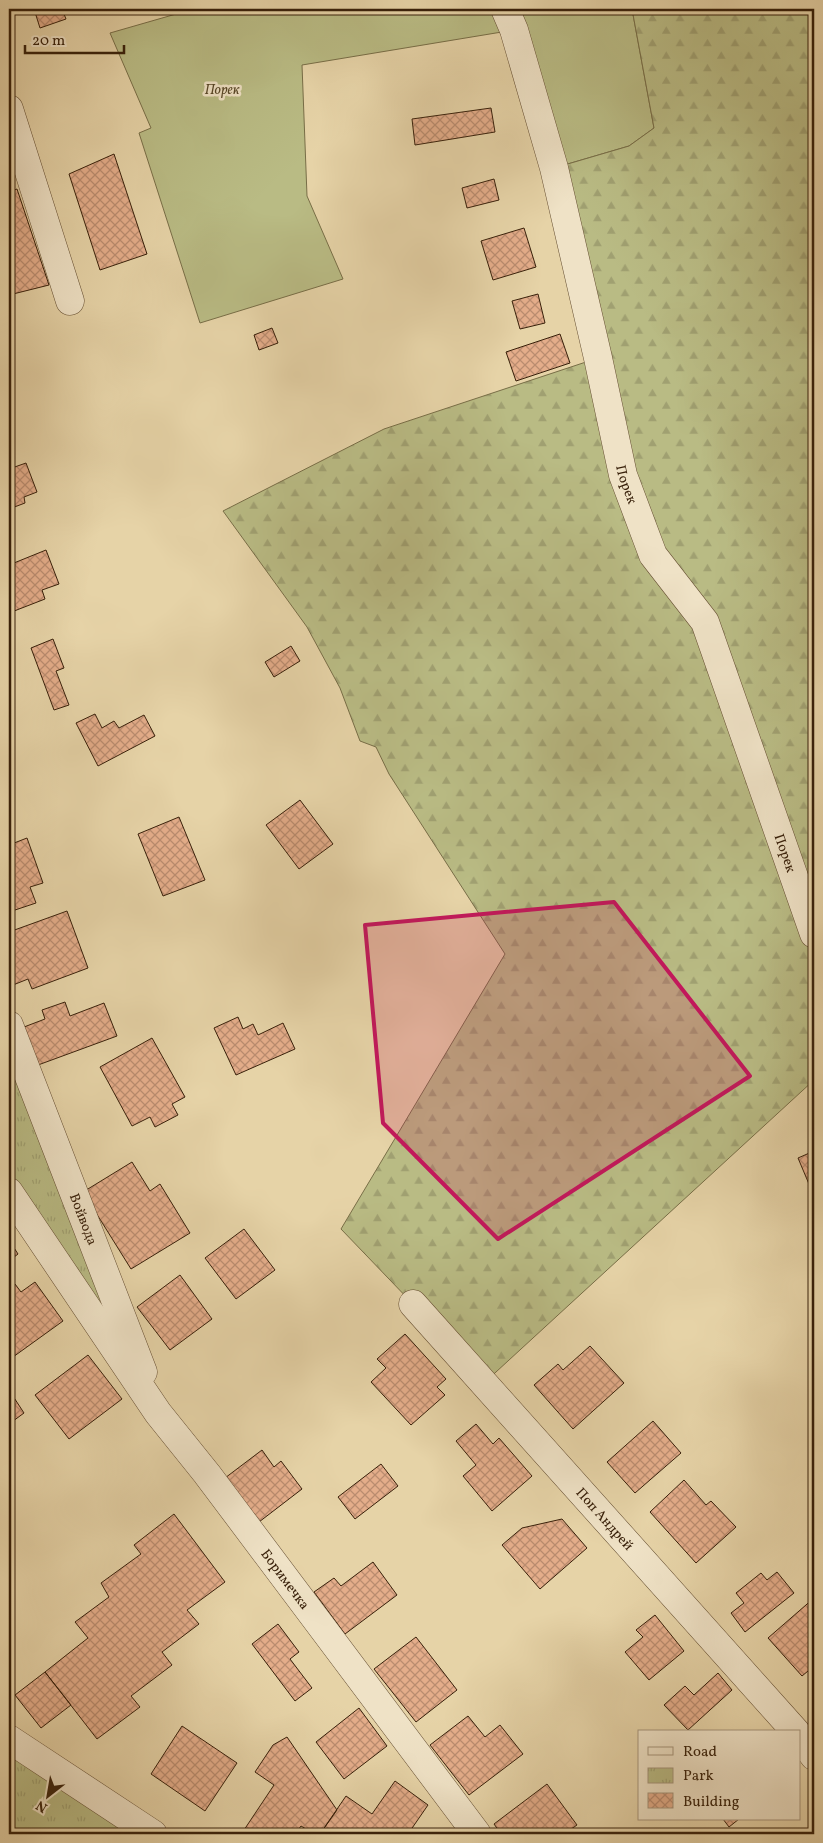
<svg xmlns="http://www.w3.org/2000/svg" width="823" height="1843" font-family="Vollkorn,serif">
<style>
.green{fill:#b9bb84;stroke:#786e47}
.forest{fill:url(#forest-firs);stroke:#786e47}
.park{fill:url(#park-tufts);stroke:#786e47}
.building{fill:url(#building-cross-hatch);stroke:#38200a}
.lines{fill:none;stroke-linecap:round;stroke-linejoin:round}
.minor-casing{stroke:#644d31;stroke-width:29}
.minor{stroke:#efe2c6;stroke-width:28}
.marked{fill:#c2185b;fill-opacity:0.2;stroke:#c2185b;stroke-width:4;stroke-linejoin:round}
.labels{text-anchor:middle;stroke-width:5;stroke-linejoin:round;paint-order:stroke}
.park-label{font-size:14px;font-style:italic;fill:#584728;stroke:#efe2c6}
.street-label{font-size:14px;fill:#38200a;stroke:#efe2c6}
</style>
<defs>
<pattern id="forest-firs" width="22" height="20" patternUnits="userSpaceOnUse" patternTransform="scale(1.25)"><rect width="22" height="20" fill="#b9bb84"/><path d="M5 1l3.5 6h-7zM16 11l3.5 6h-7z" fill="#a0a071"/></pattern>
<pattern id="park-tufts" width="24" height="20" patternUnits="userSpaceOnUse" patternTransform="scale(1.25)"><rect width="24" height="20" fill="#b9bb84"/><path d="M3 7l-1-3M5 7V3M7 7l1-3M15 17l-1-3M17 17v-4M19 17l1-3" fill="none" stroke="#a0a071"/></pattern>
<pattern id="building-cross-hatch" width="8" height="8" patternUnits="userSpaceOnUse" patternTransform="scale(1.25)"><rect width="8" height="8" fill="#e4ad8a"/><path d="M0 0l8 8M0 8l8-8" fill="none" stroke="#ba8c6f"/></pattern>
</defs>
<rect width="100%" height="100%" fill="#e6d3a7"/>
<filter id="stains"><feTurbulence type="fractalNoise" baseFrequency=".004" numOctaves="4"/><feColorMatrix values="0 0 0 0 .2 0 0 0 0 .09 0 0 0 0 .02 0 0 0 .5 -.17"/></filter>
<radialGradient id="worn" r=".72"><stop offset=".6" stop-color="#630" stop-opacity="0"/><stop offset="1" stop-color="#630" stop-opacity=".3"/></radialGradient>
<path class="green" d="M183,9H632L654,128L629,146L554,168L514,30L302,65L307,196L343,279L200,323L139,133L151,128L110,33L183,12Z"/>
<path class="forest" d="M632,9H814V1080L484,1383L413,1304L341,1229L505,954L389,774L376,747L360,741L340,688L307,627L223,511L384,429L598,358L554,168L629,146L654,128Z"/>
<path class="park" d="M9,1025L158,1413L9,1192Z
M9,1739L153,1834H9Z"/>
<path class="building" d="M34,9H62L66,19L40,28Z
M491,108L495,132L415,145L412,119Z
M114,154L147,254L100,270L69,174Z
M494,179L499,200L467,208L462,188Z
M17,189L49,285L13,294L9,287V192Z
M524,228L536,267L493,280L481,241Z
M538,294L545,323L520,329L512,301Z
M272,328L278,343L259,350L254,335Z
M560,334L570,363L516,381L506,352Z
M26,463L37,492L24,497L25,503L9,509V469Z
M46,550L59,584L42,590L45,599L9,613V565Z
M53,639L64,668L56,671L69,705L54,710L31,648Z
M291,646L300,661L274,677L265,662Z
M95,714L102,728L114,721L119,728L144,715L155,736L98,766L76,723Z
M300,800L333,844L299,869L266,825Z
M179,817L205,880L163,896L138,834Z
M27,838L43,883L30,887L36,903L9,912V845Z
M67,911L88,968L32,989L28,979L13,985L9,974V932Z
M65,1002L70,1016L104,1003L117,1036L38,1065L24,1027L45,1019L42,1010Z
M238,1017L243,1029L253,1024L258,1035L283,1023L295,1049L236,1075L214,1028Z
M152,1038L185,1097L172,1104L178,1115L155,1127L150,1117L132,1126L100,1067Z
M814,1151V1196L798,1158Z
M132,1162L150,1191L160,1184L190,1233L131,1269L83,1192Z
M244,1229L275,1270L236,1299L205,1258Z
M9,1240L18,1254L9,1261Z
M180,1275L212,1319L170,1350L137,1307Z
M35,1282L63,1321L13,1357L9,1351V1288L15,1284L21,1292Z
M405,1334L446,1379L437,1387L445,1395L411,1425L371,1382L386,1368L377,1359Z
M590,1346L624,1383L573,1429L534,1385L558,1364L563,1370Z
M88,1355L122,1399L69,1439L35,1395Z
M9,1390L24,1413L9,1424Z
M653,1421L681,1453L635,1493L607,1462Z
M476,1424L493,1444L499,1438L532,1476L492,1511L463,1476L476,1465L456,1441Z
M262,1450L274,1467L281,1461L302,1489L259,1522L225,1478Z
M381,1464L398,1486L355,1519L338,1497Z
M684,1480L706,1505L711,1501L736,1527L696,1563L650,1512Z
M174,1514L225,1582L187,1610L199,1624L162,1652L172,1665L131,1696L140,1707L97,1739L45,1672L88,1638L75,1622L109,1597L101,1583L141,1554L134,1545Z
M562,1519L587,1548L540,1589L502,1545L522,1528Z
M373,1562L397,1595L345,1634L314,1592L334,1578L341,1586Z
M777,1572L794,1593L745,1632L731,1613L744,1603L736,1593L761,1573L767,1580Z
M814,1598V1666L802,1676L768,1638Z
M655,1615L684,1651L649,1680L625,1652L643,1637L636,1630Z
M278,1624L299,1652L290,1659L312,1688L295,1701L252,1644Z
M416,1637L457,1690L416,1722L374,1669Z
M45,1672L71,1705L41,1728L15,1695Z
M718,1673L732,1690L688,1730L664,1705L685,1686L694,1695Z
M359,1708L387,1746L344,1779L316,1742Z
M468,1716L485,1737L500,1725L523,1754L469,1795L430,1745Z
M182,1726L237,1763L205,1811L151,1774Z
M287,1737L337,1810L320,1834H314L301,1826L295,1834H250L244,1830L274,1785L255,1772L273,1745Z
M395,1781L428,1805L408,1834H320L346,1796L372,1814Z
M547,1784L577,1825L564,1834H501L494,1824Z
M723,1819H739L729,1827Z"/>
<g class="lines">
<g class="minor-casing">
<g id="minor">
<path id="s1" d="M505,9L514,30L554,168L598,358L623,475L653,555L705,622L814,934"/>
<path d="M9,109L70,301"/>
<path id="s2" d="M9,1025L143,1372"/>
<path id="s3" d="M9,1192L158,1413L207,1474L477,1834"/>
<path id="s4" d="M413,1304L796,1732"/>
<path d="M799,1736L814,1756"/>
<path d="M9,1739L153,1834"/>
</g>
</g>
<use href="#minor" class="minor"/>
</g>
<path class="marked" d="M614,902L750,1076L498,1239L383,1123L365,925Z"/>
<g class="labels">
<g class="park-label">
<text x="222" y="94">Порек</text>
</g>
<g class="street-label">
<text dy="5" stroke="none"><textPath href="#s1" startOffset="491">Порек</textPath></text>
<text dy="5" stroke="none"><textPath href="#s1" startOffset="896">Порек</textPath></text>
<text dy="5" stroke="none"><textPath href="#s2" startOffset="208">Войвода</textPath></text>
<text dy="5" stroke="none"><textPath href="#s4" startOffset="288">Поп Андрей</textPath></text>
<text dy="5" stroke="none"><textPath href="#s3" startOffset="476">Боримечка</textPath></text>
</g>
</g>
<rect width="823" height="1843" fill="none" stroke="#e6d3a7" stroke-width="30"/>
<rect x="10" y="10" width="803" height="1823" fill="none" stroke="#38200a" stroke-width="2.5"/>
<rect x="15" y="15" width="793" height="1813" fill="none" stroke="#38200a"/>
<rect x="638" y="1730" width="162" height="90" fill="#efe2c6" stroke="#a6947b"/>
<rect x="648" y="1747" width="25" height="8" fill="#efe2c6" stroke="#a6947b"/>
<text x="683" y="1756" font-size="15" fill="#38200a">Road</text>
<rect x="648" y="1768" width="25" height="15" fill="url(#park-tufts)" stroke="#a6947b"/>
<text x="683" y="1780" font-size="15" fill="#38200a">Park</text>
<rect x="648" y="1793" width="25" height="15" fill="url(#building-cross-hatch)" stroke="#a6947b"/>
<text x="683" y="1806" font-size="15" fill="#38200a">Building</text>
<g transform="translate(48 1796) rotate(211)" stroke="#efe2c6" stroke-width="4" paint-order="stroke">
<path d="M0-4L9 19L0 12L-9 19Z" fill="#38200a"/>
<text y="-8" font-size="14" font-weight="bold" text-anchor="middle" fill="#38200a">N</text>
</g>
<path d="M25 45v8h99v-8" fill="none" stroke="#38200a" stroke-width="2.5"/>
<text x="32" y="45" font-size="15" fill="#38200a" stroke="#efe2c6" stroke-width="4" paint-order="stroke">20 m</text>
<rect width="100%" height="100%" filter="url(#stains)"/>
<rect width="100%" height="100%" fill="url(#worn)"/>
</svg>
